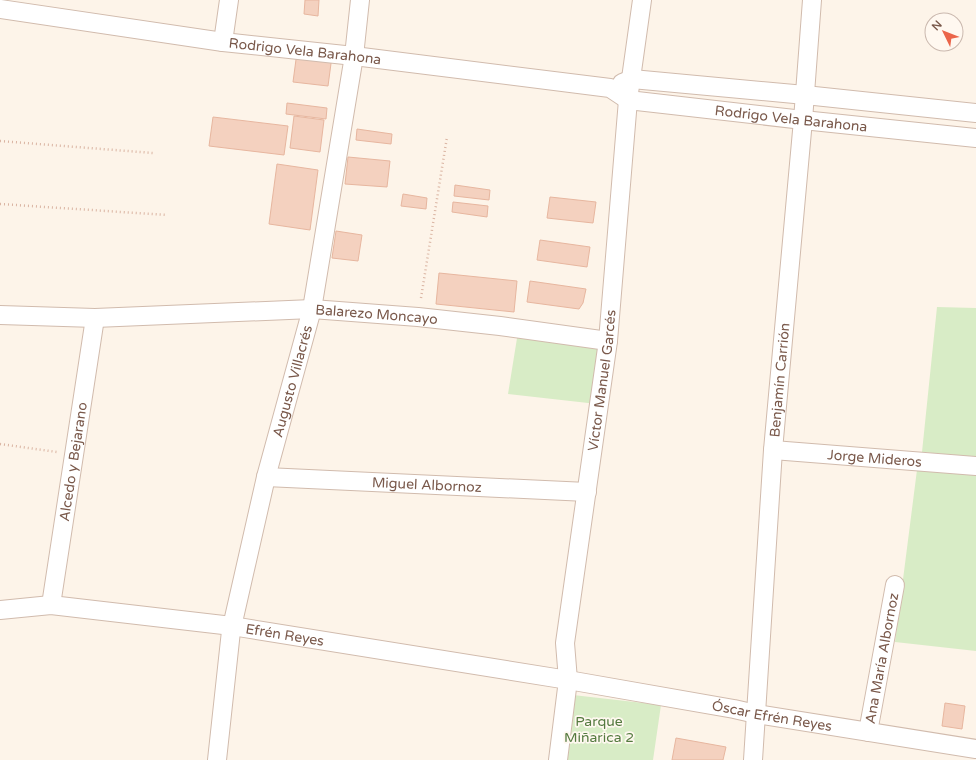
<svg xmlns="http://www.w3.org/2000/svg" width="976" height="760" font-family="'Varela Round',sans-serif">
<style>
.green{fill:#d8ecc6}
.building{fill:#f4d1bf;stroke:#e7b69f}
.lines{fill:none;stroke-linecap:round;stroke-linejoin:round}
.street-casing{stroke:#d1bbad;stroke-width:20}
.path{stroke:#dab4a2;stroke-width:2.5;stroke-dasharray:1 3;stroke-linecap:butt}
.street{stroke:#fff;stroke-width:18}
.labels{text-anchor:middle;stroke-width:3.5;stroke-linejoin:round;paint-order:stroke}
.street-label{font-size:14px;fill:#7a594b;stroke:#fff8f0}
.park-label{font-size:14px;fill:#547a3f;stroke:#fff8f0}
</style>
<rect width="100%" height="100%" fill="#fdf4e9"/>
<path class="green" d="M937,307L976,308V457L922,452Z
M518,332L606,342L597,404L508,394Z
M918,462L976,469V651L895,642Z
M573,695L661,705L653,760H565Z"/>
<path class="building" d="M305,0H319L318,16L304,14Z
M297,52L332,56L328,86L293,82Z
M287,103L327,108L326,119L286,114Z
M294,116L324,120L320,152L290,148Z
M213,117L288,126L284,155L209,146Z
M357,129L392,134L391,144L356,140Z
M348,157L390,161L387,187L345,184Z
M277,164L318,170L310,230L269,224Z
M455,185L490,190L489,200L454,196Z
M403,194L427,198L426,209L401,206Z
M550,197L596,202L593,223L547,218Z
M453,202L488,206L487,217L452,212Z
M336,231L362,235L358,261L332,258Z
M540,240L590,247L587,267L537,260Z
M439,273L517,281L514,312L436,304Z
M530,281L586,289L583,303L579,309L527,302Z
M945,703L965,706L962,729L942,726Z
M676,738L726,747L723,760H672Z"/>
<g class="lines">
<g class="street-casing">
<g id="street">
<path id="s1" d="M0,9L223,42L354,56L610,88L628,100L803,120L976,138"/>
<path d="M223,42L229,0"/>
<path d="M622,83L632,79L805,95L976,113"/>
<path id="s2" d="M0,315L95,318L312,309L418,317L500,326L608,341"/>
<path id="s3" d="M773,450L976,466"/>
<path id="s4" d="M266,477L587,492"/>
<path id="s5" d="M51,605L95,318"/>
<path id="s6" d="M0,610L51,605L232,626L568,680L734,709L756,714L976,749"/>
<path id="s7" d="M868,732L895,585"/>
<path id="s8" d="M217,760L231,631L266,477L312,309L354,56L360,0"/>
<path id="s9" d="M558,760L568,680L565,643L608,341L628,100L642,0"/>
<path id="s10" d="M753,760L773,450L803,120L812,0"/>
</g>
</g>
<path class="path" d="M0,141L153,153
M0,204L167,215
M421,298L447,137
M0,444L57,452"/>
<use href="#street" class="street"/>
</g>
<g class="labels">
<g class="street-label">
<text dy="5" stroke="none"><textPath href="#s1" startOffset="308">Rodrigo Vela Barahona</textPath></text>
<text dy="5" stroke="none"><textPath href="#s1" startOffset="801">Rodrigo Vela Barahona</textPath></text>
<text dy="5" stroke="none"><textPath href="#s2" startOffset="377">Balarezo Moncayo</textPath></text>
<text dy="5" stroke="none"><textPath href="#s9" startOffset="383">Víctor Manuel Garcés</textPath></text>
<text dy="5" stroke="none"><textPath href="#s10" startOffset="381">Benjamín Carrión</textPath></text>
<text dy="5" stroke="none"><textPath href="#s8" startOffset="387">Augusto Villacrés</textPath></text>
<text dy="5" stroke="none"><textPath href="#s3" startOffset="102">Jorge Mideros</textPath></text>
<text dy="5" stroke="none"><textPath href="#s5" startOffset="145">Alcedo y Bejarano</textPath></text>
<text dy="5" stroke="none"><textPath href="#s4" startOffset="161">Miguel Albornoz</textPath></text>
<text dy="5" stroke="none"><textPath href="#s6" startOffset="287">Efrén Reyes</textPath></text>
<text dy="5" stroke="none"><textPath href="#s7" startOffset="75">Ana María Albornoz</textPath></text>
<text dy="5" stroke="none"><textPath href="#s6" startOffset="781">Óscar Efrén Reyes</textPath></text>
</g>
<g class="park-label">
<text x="599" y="726">Parque<tspan x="599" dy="16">Miñarica 2</tspan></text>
</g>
</g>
<g transform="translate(944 32) rotate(313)"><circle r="19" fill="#fff8f0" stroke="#cab8ae"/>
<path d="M0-3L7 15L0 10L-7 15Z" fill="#eb654a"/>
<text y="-6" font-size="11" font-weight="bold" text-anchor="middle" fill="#7a594b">N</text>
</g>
</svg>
